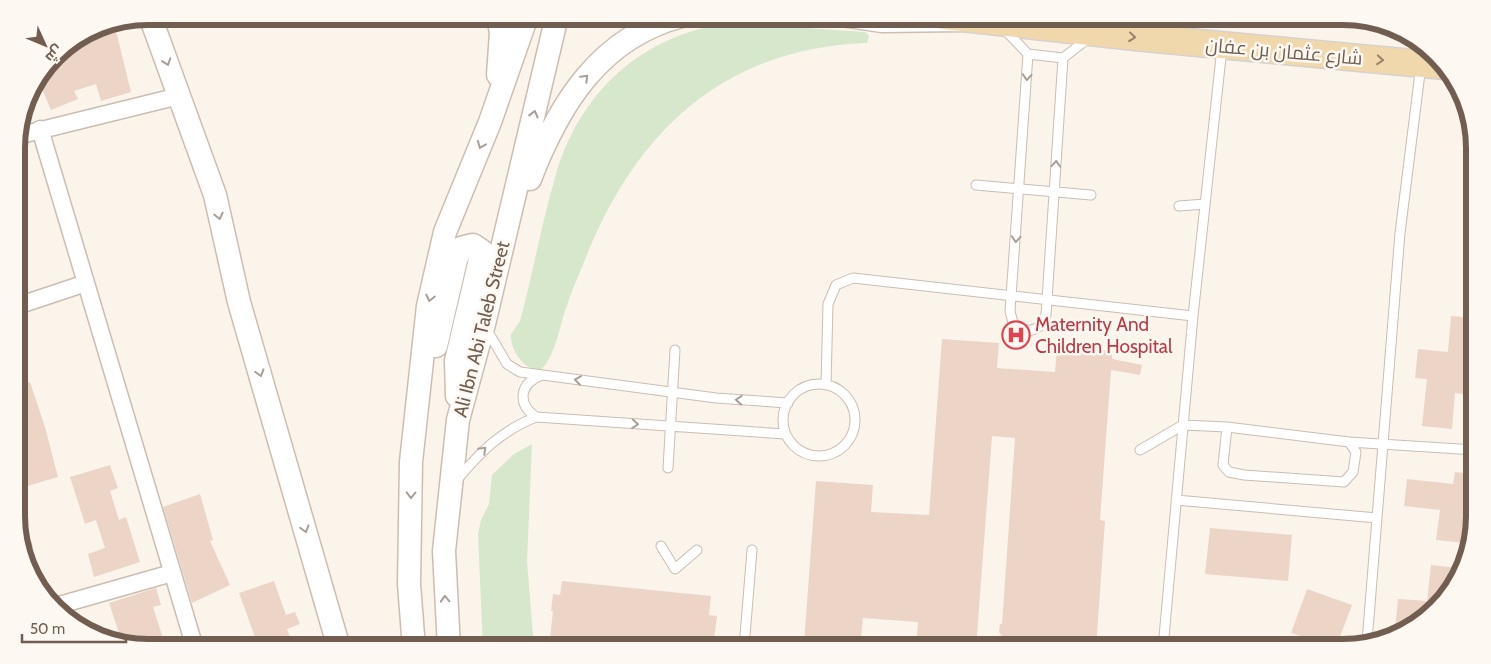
<svg xmlns="http://www.w3.org/2000/svg" width="1491" height="664" font-family="Cabin,Cairo,sans-serif">
<style>
.green{fill:#d6e7cb}
.building{fill:#ecd5c6}
.lines{fill:none;stroke-linecap:round;stroke-linejoin:round}
.lane-casing{stroke:#cbbdb2;stroke-width:11}
.street-casing{stroke:#cbbdb2;stroke-width:19}
.secondary-casing{stroke:#cdbdb0;stroke-width:25}
.primary-casing{stroke:#d8d2ce;stroke-width:29}
.lane{stroke:#fff;stroke-width:9}
.street{stroke:#fff;stroke-width:16}
.secondary{stroke:#fff;stroke-width:22}
.primary{stroke:#f0d7ac;stroke-width:26}
.oneway{stroke:#98826c}
.oneway2{stroke:#aa9e97}
.labels{text-anchor:middle;stroke-width:5;stroke-linejoin:round;paint-order:stroke}
.street-label{font-size:19px;fill:#725d51;stroke:#fdf8f1}
.health-label{font-size:19px;fill:#be3a42;stroke:#fdf8f1;text-anchor:start}
.rim{fill:none;stroke:#725d51;stroke-width:6}
</style>
<rect width="100%" height="100%" fill="#faf4eb"/>
<path class="green" d="M731,23L865,32L869,36L867,43C723,48 635,132 584,262C578,277 571,292 566,308C559,328 556,354 541,370C524,371 510,350 511,334L520,321C533,274 541,225 555,178C579,92 642,34 731,23Z
M532,444L527,561L534,648H483L478,534L481,520L489,504L492,475L514,454Z"/>
<path class="building" d="M111,24L117,35L131,92L101,101L96,84L74,91L78,99L51,110L38,79L58,53L67,49L65,46L98,26Z
M1451,316L1474,318V395L1455,393L1452,429L1422,426L1427,379L1415,378L1418,349L1448,352Z
M942,339L999,343L997,368L1055,372L1057,347L1112,351V359L1142,365L1140,375L1111,370L1100,520L1105,521L1096,648H1011L999,632L1000,624H1002L1015,438L992,436L976,648H916L918,622L863,618L860,647L804,643L816,481L873,485L871,512L929,515Z
M30,382L45,427L58,477L17,489V386Z
M110,465L118,488L110,491L119,520L126,517L140,562L94,577L88,554L105,548L96,520L85,524L70,477Z
M1455,472L1475,474V516L1473,524H1468L1465,543L1436,540L1440,510L1404,506L1407,479L1453,484Z
M200,494L213,540L210,541L230,585L192,603L163,507Z
M1210,528L1292,535L1288,581L1205,574Z
M1431,565L1458,568L1457,576L1417,625L1406,629L1395,628L1398,599L1427,601Z
M274,581L286,615L295,612L300,624L287,629L294,648H259L239,593Z
M562,581L711,596L709,615L717,616L713,648H556L557,640L550,639L553,611H551L553,594L560,595Z
M156,588L161,605L153,607L163,638L138,646L122,642L109,603Z
M1307,589L1352,605L1336,647L1291,633Z"/>
<g class="lines">
<g class="lane-casing">
<path id="lane" d="M1003,28L1028,54L1010,311L1013,323C1021,332 1030,333 1040,326L1046,315L1063,58L1090,37
M1028,54L1063,58
M976,185L1091,195
M1179,206L1205,204
M487,330L507,364L520,372L716,398L788,403
M783 420a36 36 0 1 1 72 0a36 36 0 1 1-72 0Z
M826,385L828,304L836,285L853,278L1193,316
M536,417C516,403 520,383 542,375
M1349,442L1475,450
M1140,450L1183,425L1227,427L1349,442L1356,452L1353,472L1344,482L1244,475L1229,472L1223,465L1227,427
M668,468L675,350
M456,481C480,452 501,431 536,417L785,434
M1176,500L1377,518
M661,546L675,569L697,550
M1367,642L1400,233L1421,65
M744,648L752,550
M1163,648L1193,316L1222,48"/>
</g>
<g class="street-casing">
<path id="street" d="M40,129L195,648
M17,136L179,96
M17,306L86,283
M17,530L23,547
M56,606L172,573"/>
</g>
<g class="secondary-casing">
<path id="secondary" d="M150,16L215,195L239,302L339,648
M848,16L882,21L962,20
M498,75L501,33L498,16
M530,179C559,104 600,37 682,16
M436,346L456,260L461,248L473,245L482,251L456,361L457,396
M414,648L409,584L411,462L428,306L445,232L490,122L527,16
M449,648L444,551L458,420L484,324L557,16"/>
</g>
<g class="primary-casing">
<path id="primary" d="M944,16L1135,37L1445,66"/>
</g>
<use href="#lane" class="lane"/>
<use href="#street" class="street"/>
<use href="#secondary" class="secondary"/>
<use href="#primary" class="primary"/>
</g>
<defs><path id="oneway-chevron" d="M-2-3.5L2.5 0L-2 3.5" fill="none" stroke-width="1.6" stroke-linecap="round" stroke-linejoin="round" transform="scale(1.25)"/></defs>
<g class="oneway">
<use href="#oneway-chevron" transform="translate(1132 37) rotate(6)"/>
<use href="#oneway-chevron" transform="translate(1380 60) rotate(5)"/>
</g>
<g class="oneway2">
<use href="#oneway-chevron" transform="translate(167 62) rotate(71)"/>
<use href="#oneway-chevron" transform="translate(1027 77) rotate(94)"/>
<use href="#oneway-chevron" transform="translate(585 78) rotate(-45)"/>
<use href="#oneway-chevron" transform="translate(534 114) rotate(-76)"/>
<use href="#oneway-chevron" transform="translate(481 145) rotate(112)"/>
<use href="#oneway-chevron" transform="translate(1056 164) rotate(-86)"/>
<use href="#oneway-chevron" transform="translate(219 216) rotate(77)"/>
<use href="#oneway-chevron" transform="translate(1016 239) rotate(94)"/>
<use href="#oneway-chevron" transform="translate(430 298) rotate(103)"/>
<use href="#oneway-chevron" transform="translate(260 373) rotate(74)"/>
<use href="#oneway-chevron" transform="translate(578 380) rotate(-172)"/>
<use href="#oneway-chevron" transform="translate(739 400) rotate(-176)"/>
<use href="#oneway-chevron" transform="translate(635 424) rotate(4)"/>
<use href="#oneway-chevron" transform="translate(483 450) rotate(-45)"/>
<use href="#oneway-chevron" transform="translate(411 495) rotate(91)"/>
<use href="#oneway-chevron" transform="translate(305 529) rotate(74)"/>
<use href="#oneway-chevron" transform="translate(445 599) rotate(-92)"/>
</g>
<defs>
<g id="hospital-ring" transform="scale(1.4375)"><circle r="9.5" fill="#fdf8f1" stroke="#e0444e" stroke-width="1.5"/><path d="M-5-5h3v3.5h4V-5h3V5h-3V1.5h-4V5h-3Z" fill="#e0444e"/></g>
</defs>
<g fill-rule="evenodd">
<use href="#hospital-ring" x="1016" y="335"/>
</g>
<g class="labels">
<g class="street-label">
<text transform="translate(1284 51) rotate(5)" y="7">شارع عثمان بن عفان</text>
<text transform="translate(481 329) rotate(-76)" y="7">Ali Ibn Abi Taleb Street</text>
</g>
<g class="health-label">
<text x="1035" y="331">Maternity And<tspan x="1035" dy="22">Children Hospital</tspan></text>
</g>
</g>
<path d="M0 0H1491V664H0ZM148 25H1343A123 123 0 0 1 1466 148V516A123 123 0 0 1 1343 639H148A123 123 0 0 1 25 516V148A123 123 0 0 1 148 25Z" fill="#fdf8f1" fill-rule="evenodd"/>
<path class="rim" d="M148 25H1343A123 123 0 0 1 1466 148V516A123 123 0 0 1 1343 639H148A123 123 0 0 1 25 516V148A123 123 0 0 1 148 25Z"/>
<g transform="translate(45 45) rotate(134)" stroke="#fdf8f1" stroke-width="4" paint-order="stroke">
<path d="M0-4L9 19L0 12L-9 19Z" fill="#725d51"/>
<text y="-8" font-size="14" font-weight="bold" text-anchor="middle" fill="#725d51">ش</text>
</g>
<path d="M22 634v8h104v-8" fill="none" stroke="#725d51" stroke-width="2.5"/>
<text x="30" y="634" font-size="15" fill="#725d51" stroke="#fdf8f1" stroke-width="4" paint-order="stroke">50 m</text>
</svg>
